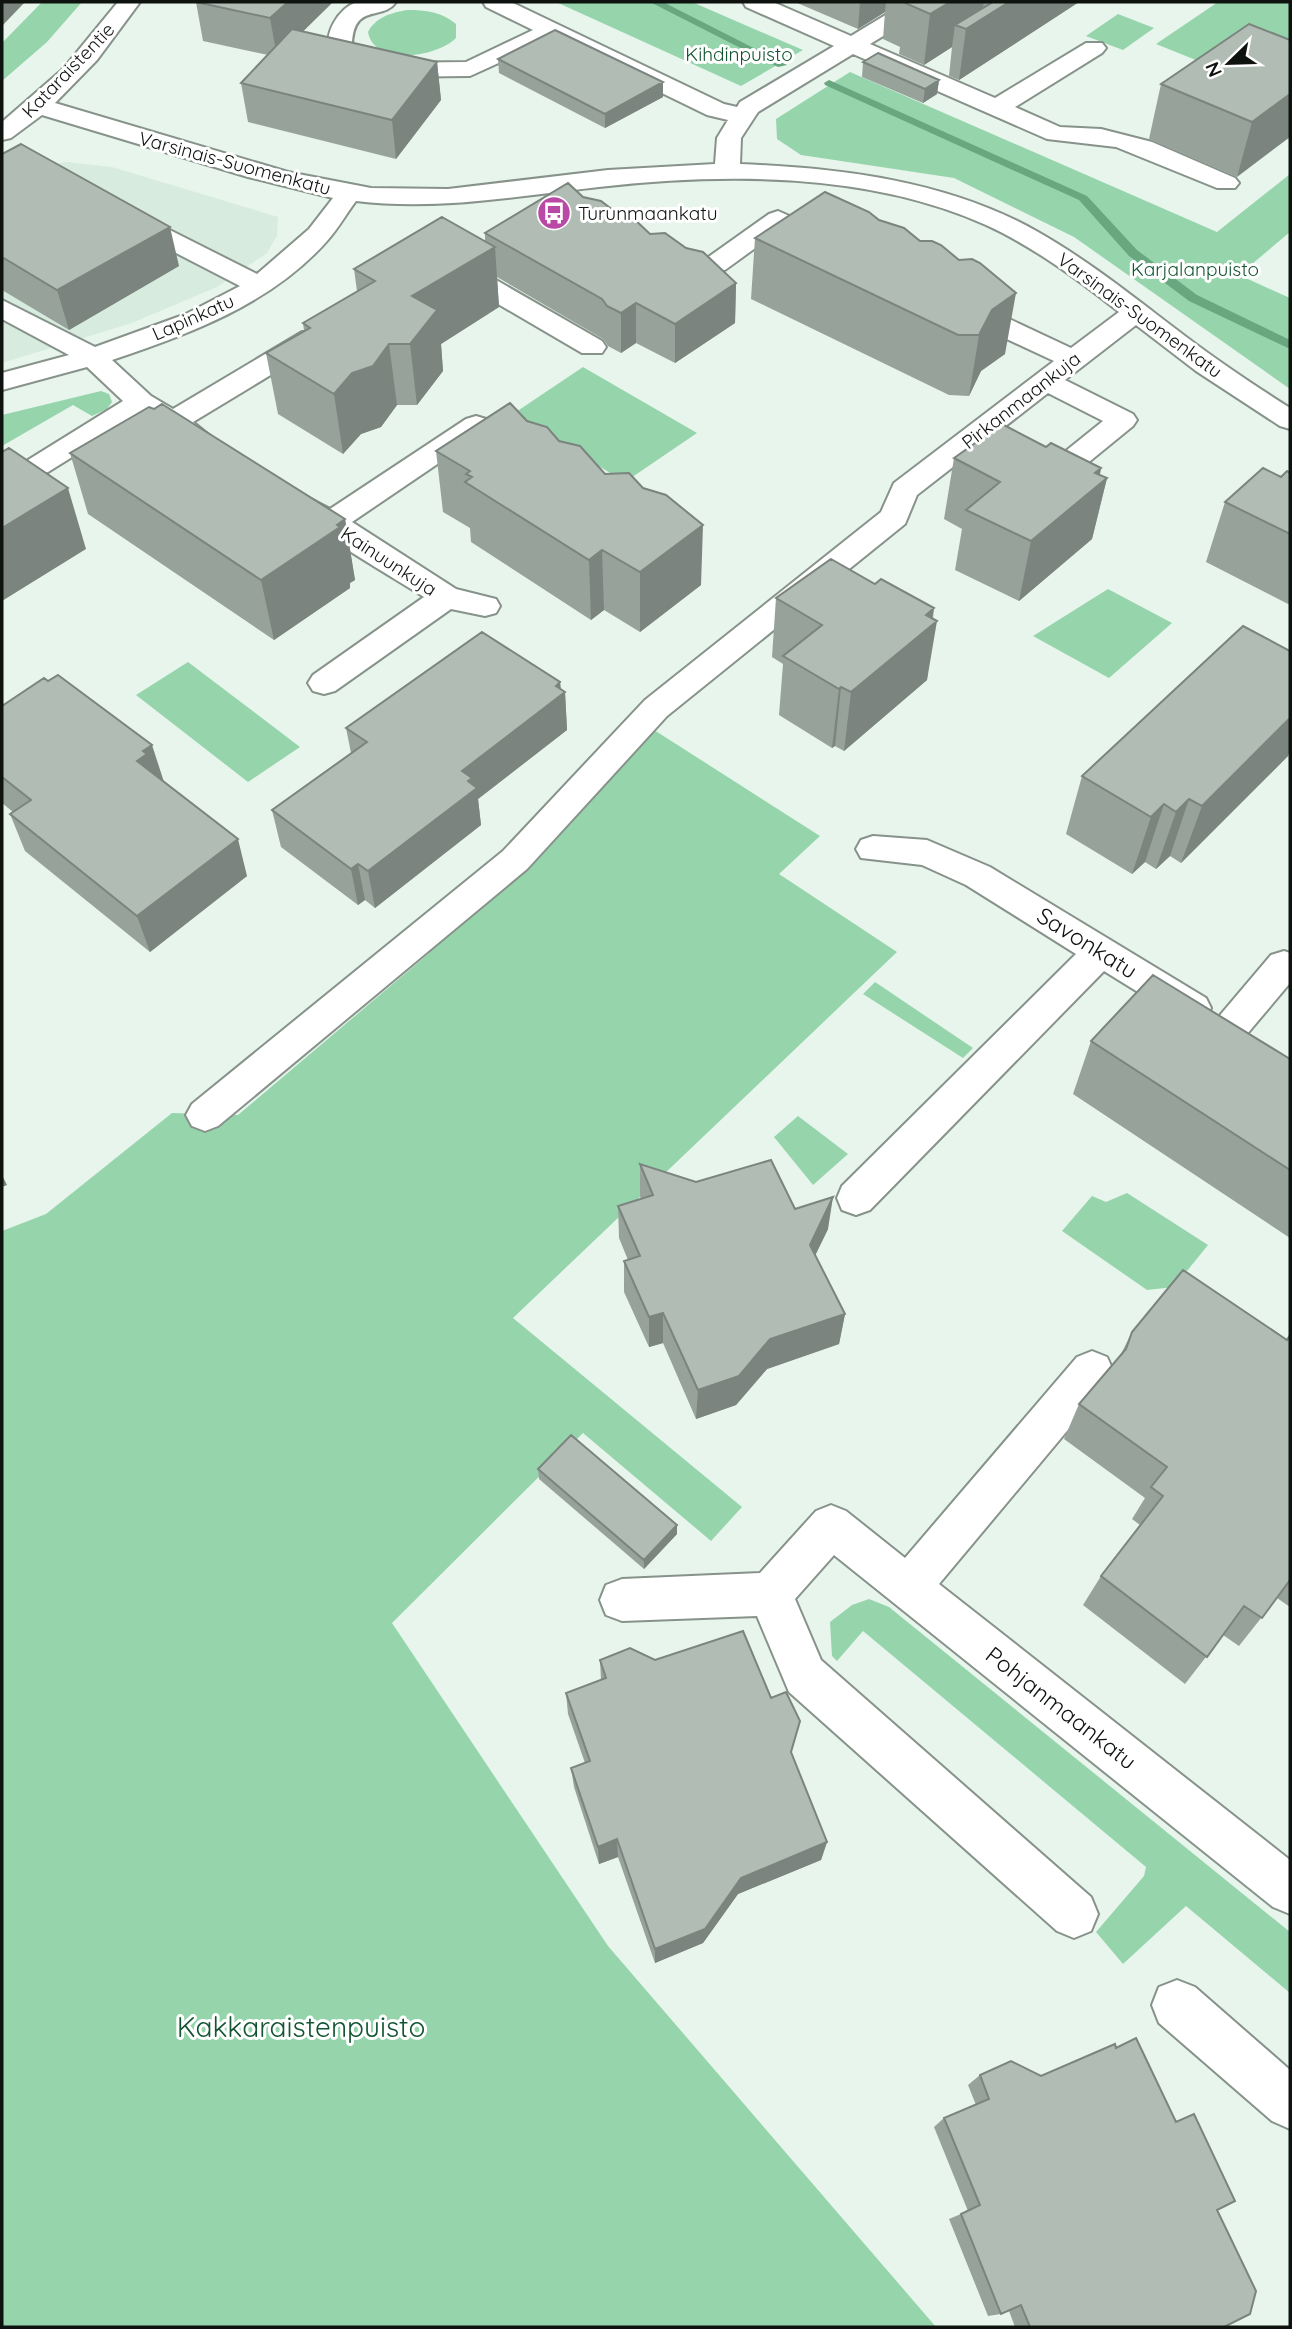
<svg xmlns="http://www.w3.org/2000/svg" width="1292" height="2329" font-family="Quicksand,sans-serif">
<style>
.built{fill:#d7ecde}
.green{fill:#96d5ac}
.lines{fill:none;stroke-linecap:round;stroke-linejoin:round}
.stream{fill:#69a780;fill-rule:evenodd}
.minor-casing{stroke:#86928a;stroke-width:4}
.minor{fill:#fff;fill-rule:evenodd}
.wall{fill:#97a29b}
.shaded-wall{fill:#7b847e}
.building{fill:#b0bcb4;stroke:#7b847e;stroke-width:2}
.labels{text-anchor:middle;stroke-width:6;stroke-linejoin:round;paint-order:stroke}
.far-park-label{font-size:19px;fill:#135532;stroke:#fff}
.far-street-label{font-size:19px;fill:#0f1310;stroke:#fff}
.far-poi-label{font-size:19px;fill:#0f1310;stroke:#fff;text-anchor:start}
.street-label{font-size:23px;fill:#0f1310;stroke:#fff}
.near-park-label{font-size:28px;fill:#135532;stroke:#fff}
</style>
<rect width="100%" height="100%" fill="#e8f5ec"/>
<path class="built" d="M66,162L112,167L278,217L277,236L267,253L217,287L132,323L2,363V181L40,166Z"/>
<path class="green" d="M42,2H82L47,42L2,81V43Z
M556,2H692L803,50L741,86Z
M1218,2H1290V98L1156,44Z
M407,10C426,10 442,12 456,24V38C438,57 374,67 368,32C376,17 391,13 407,10Z
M1118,14L1154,28L1123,50L1086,36Z
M850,72L1217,232L1290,174V232L1239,275L1290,298V389L1074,237L954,178L801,155L777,139L776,119Z
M583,367L697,433L625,482L513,414Z
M101,391L109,394L112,402L107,409L92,416L73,405L2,446V415Z
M1108,589L1172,623L1109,678L1033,636Z
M188,662L300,747L248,782L136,695Z
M651,728L820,836L779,874L897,952L513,1318L742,1507L711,1541L583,1433L392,1623L608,1946L936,2327H2V1231L46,1214L172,1113L238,1115L427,955Z
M875,982L973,1048L963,1058L863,994Z
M798,1116L848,1154L813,1185L774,1137Z
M1127,1193L1208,1245L1174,1287L1147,1290L1062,1231L1092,1196L1106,1202Z
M869,1599L889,1607L1290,1932V1993L1186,1906L1123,1964L1096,1932L1144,1876L1146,1867L863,1631L837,1661L832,1656L830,1622L852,1605Z"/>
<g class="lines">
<path class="stream" d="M650,2H663L787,65L778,67Z
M829,80L1087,196L1137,250L1197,295L1290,340V349L1189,301L1129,256L1079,200L825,85L824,83Z"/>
<g class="minor-casing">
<path id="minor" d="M118,2H140L97,60L55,103L288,172L371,188L448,189L608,170L715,164L717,138L728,120L707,115L551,39L470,76L382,77L350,68L332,55C320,38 339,6 358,2C369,0 385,1 396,2C382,22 352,1 352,48L366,58L383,63L466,62L533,30L486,7L483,2H511L724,104L737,107L740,102L834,46L746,7L743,2H773L851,36L907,2H934L931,7L870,44L995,98L1086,43H1102L1106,48L1102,53L1015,107L1060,127L1101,129L1152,142L1235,178L1239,183L1235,188H1217L1116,147L1047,139L853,54L758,112L741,138L740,164C841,168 949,181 1038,232C1091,262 1137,300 1185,336C1219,362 1254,385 1290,408V429L1280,426L1196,371L1136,325L1065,380L1133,414L1137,420L1133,426L1046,497L1036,499L1026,497L1021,490L1026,483L1103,421L1048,393L917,495L905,524L667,716L527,869L218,1126L205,1131L192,1126L186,1115L192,1104L503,851L645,700L881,512L894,483L1054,361L951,313L948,307L951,301H971L1071,348L1119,312C1077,279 1034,247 986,225C868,172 725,173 599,187C518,196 437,211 356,201C346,214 338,229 327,241C271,304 190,334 112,360L151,396L173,409L302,332H322L326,338L322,344L193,422L210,436L206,442C183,448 160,426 141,414L48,472L38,475L28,472L23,466L28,460L123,401L87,367L2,390V373L69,355L2,319V300L95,347L186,314L240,286L118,223L114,218L118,213H136L257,274L309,229L333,198L248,177L42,115L11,138L2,140V122L63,69Z
M778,211L837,237L841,243L837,249H819L780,230L725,270H707L703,264L707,258L769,214Z
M454,259L463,261L602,341L606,347L602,353H582L445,273L441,267L445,261Z
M476,416L486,419L490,425L486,431L352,522L456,589L496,599L500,606L496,613L485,616L451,609L335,691L324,694L313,691L308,683L313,675L424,597C398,580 303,526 290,506L295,499L305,496L330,509L466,419Z
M873,836L927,840L990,867L1206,998L1211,1008L1206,1018L1193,1022L1180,1018L1104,971L870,1210L856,1215L842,1210L837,1198L842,1186L1076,954L966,885L922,865L861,858L856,849L861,840Z
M1284,951L1290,953V983L1242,1040L1229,1045L1216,1040L1211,1030L1216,1020L1271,955Z
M1092,1351L1107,1357L1113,1370L1107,1383L939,1584L1290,1860V1914L1273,1907L834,1555L795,1599L821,1660L1091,1897L1098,1914L1091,1931L1074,1938L1057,1931L789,1692L757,1616L622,1621L606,1615L600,1600L606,1585L622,1579L760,1573L816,1511L831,1505L846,1511L905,1558L1077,1357Z
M1177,1980L1195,1987L1290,2070V2129L1272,2121L1159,2023L1152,2005L1159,1987Z"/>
</g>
<use href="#minor" class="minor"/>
</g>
<path class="wall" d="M196,2H333L302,32L437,62L441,100L396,159L248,122L241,83L268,55L203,41Z
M795,2H1079L959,80L949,76L952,47L924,65L899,54L900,47L883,39L885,12L858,29Z
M1290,40L1237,177L1149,139L1161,84Z
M498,59L663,97L605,128L499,73Z
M863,62L939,80L937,94L923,103L862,77Z
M2,154L179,266L69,330L2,290Z
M583,197L618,214L650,234L736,283L735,323L675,363L636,343L621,353L608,346L603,339L497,277L499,307L441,344L443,371L417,405H397L381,427L361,434L343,454L278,414L266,353L304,331L303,323L357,291L354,269L485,241V233Z
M879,220L1005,354L981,371L969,396L949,395L751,299L755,238Z
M527,421L701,585L640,632L604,610L591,620L471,542L470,528L443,512L436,451Z
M1046,447L1101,468L1100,475L1107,478L1092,539L1019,601L955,570L962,529L944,519L954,458Z
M70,453L345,519L355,580L350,583V588L274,640L88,514Z
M1290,473V605L1206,562L1225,502Z
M875,584L934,608L927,680L844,751L835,746L832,748L779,715L783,664L772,657L776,598Z
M1290,651V750L1288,756L1181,863L1170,856L1156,869L1145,862L1132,874L1066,834L1082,776Z
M560,682L561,689L565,692L567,730L478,799L481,825L375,908L365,900L358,905L281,847L272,810L351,753L346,728Z
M2,706L163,782L247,876L150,952L25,851L10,814L13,812L2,803Z
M1091,1041L1290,1059V1238L1073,1094Z
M640,1164L696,1182L795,1209L828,1229L815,1256L845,1314L839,1344L767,1369L736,1405L696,1419L663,1343L649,1347L624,1292V1261L628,1260L619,1238L618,1206L641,1199L640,1196Z
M1132,1332L1287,1340L1290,1335V1607L1277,1598L1239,1646L1223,1635L1185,1684L1083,1605L1101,1576L1140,1525L1132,1519L1145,1498L1064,1439L1079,1404L1120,1356Z
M538,1469L677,1525V1534L644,1569L539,1479Z
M600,1660L791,1753L827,1842L821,1860L738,1894L703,1943L655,1963L618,1857L599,1864L574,1787L571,1768L585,1763L568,1714L566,1693L601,1680Z
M1116,2048L1217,2210L1224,2327H1015L1009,2311L1001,2314L988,2316L949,2219L968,2211L934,2127L944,2118L976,2105L968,2085L980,2075L1041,2076Z"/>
<path class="shaded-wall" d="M2,2H25L2,26Z
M288,2H333L277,57L270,18Z
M860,2H886L885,12L858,29Z
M950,2H984L981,19L1009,2H1079L959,80L966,29L955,25L952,47L924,65L930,14Z
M437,62L441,100L396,159L392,120Z
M939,80L937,94L923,103L925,89Z
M663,82V97L605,128V114Z
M1290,94V137L1237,177L1252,122Z
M170,227L179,266L69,330L57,290Z
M495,247L499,307L441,344L443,371L417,405L410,344L412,296Z
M736,283L735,323L675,363V324Z
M1016,293L1005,354L981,371L969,396L979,335L992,310Z
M636,303V343L621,353V313Z
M389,344L397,405L381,427L361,434L343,454L334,394L352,373Z
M1101,468L1097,487L1107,478L1092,539L1019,601L1031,541L1095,473Z
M68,488L86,549L2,601V528Z
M345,519L355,580L350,583V588L274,640L261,580Z
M703,525L701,585L640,632V572Z
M602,550L604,610L591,620L589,560Z
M934,608L931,625L937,621L927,680L844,751L851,692L926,615Z
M560,682L561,695L565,692L567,730L478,799L481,825L375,908L368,871L462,771Z
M841,687L835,746L832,748L839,689Z
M1290,709V750L1288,756L1181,863L1202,806Z
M152,745L164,782L137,761L143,751Z
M1189,799L1170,856L1156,869L1176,812Z
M1164,804L1145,862L1132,874L1151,817Z
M238,839L247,876L150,952L137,916Z
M358,864L365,900L358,905L351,869Z
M2,1175L7,1185L2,1187Z
M833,1197L828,1229L805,1276L810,1245Z
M663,1313V1343L649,1347V1317Z
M845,1314L839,1344L767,1369L736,1405L696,1419L698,1390L770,1339Z
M677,1525V1534L644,1569V1560Z
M617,1839L618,1857L599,1864L598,1847Z
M827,1842L821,1860L738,1894L703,1943L655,1963V1949L741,1878Z"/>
<path class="building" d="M196,2H288L270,18Z
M908,2H950L930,14L905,3Z
M993,2H1009L966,29L955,25Z
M1249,24L1290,40V94L1252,122L1161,84Z
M292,29L437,62L392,120L241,83Z
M555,30L663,82L605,114L498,59Z
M878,53L939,80L925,89L863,62Z
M21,144L170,227L57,290L2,257V154Z
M568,183L583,197L601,201L618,214L632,217L650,234L665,233L686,248L703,252L736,283L675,324L636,303L621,313L607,306L602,299L485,233Z
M825,192L869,212L879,220L904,228L920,241H932L941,245L959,260L972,259L980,263L1016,293L992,310L979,335H958L755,238Z
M442,217L495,247L412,296L437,310L410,344H389L373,366L352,373L334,394L266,353L310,328L303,323L375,281L354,269Z
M510,403L527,421L547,427L559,441L580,446L605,474L629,473L643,488L666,495L703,525L640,572L602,550L589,560L465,482L472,477L466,474L470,471L436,451Z
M162,404L345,519L337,525L340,527L261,580L70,453L149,407L154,409Z
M1002,424L1046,447L1051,443L1101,468L1095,473L1107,478L1031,541L966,510L1000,482L954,458Z
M9,448L68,488L2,528V452Z
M1263,468L1281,477L1287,471L1290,473V534L1225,502Z
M831,559L875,584L881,579L934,608L926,615L937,621L851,692L841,687L839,689L783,656L822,625L776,598Z
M1243,626L1290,651V718L1202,806L1189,799L1176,812L1164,804L1151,817L1082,776Z
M482,632L560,682L556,686L565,692L462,771L472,778L468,781L477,788L368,871L358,864L351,869L272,810L367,742L346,728Z
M58,675L152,745L143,751L147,754L137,761L238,839L137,916L10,814L31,800L2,777V706L44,678L48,681Z
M1153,975L1290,1059V1170L1091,1041Z
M771,1160L795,1209L833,1197L810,1245L845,1314L770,1339L739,1376L698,1390L663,1313L649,1317L624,1261L640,1256L618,1206L653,1195L640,1164L696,1182Z
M1183,1270L1287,1340L1290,1335V1580L1262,1618L1244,1606L1207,1657L1101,1576L1163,1496L1151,1487L1167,1467L1079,1404L1126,1349L1132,1332Z
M571,1435L677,1525L644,1560L538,1469Z
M743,1631L771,1698L786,1692L800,1721L791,1752L827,1842L741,1878L705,1929L655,1949L617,1839L598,1847L571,1768L590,1761L566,1693L606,1678L600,1660L630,1648L655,1660Z
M1136,2038L1176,2122L1194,2114L1235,2201L1217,2210L1256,2291L1250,2314L1224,2327H1030L1021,2305L1001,2314L961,2214L980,2205L944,2118L989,2099L980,2075L1011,2061L1041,2076L1115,2044L1116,2048Z"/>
<defs>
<g id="bus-disc" transform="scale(1.75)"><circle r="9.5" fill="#ba49a5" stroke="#fff"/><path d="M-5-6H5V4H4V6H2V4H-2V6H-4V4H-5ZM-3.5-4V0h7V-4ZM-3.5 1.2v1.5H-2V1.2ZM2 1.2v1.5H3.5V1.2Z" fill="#fff"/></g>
</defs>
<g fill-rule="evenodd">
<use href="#bus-disc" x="554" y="213"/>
</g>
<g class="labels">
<g class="far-park-label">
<text x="739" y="61">Kihdinpuisto</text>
<text x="1195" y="276">Karjalanpuisto</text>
</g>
<g class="far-street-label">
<text transform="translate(68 70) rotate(-46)" y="7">Kataraistentie</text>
<text transform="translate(235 163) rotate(15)" y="7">Varsinais-Suomenkatu</text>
<text transform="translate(1140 315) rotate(36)" y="7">Varsinais-Suomenkatu</text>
<text transform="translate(193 317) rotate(-24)" y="7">Lapinkatu</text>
<text transform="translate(1021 400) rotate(-38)" y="7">Pirkanmaankuja</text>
<text transform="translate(389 561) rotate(33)" y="7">Kainuunkuja</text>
</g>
<g class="far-poi-label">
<text x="578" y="220">Turunmaankatu</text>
</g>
<g class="street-label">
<text transform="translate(1087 943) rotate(32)" y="8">Savonkatu</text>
<text transform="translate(1061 1708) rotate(38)" y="8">Pohjanmaankatu</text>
</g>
<g class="near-park-label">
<text x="301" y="2037">Kakkaraistenpuisto</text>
</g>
</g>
<rect width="1292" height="2329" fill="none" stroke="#0f1310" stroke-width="7"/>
<g transform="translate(1229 63) rotate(247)" stroke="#ffffff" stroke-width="5" paint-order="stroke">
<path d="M0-5L12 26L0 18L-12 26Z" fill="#0f1310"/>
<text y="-10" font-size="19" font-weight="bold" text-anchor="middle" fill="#0f1310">N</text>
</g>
</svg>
